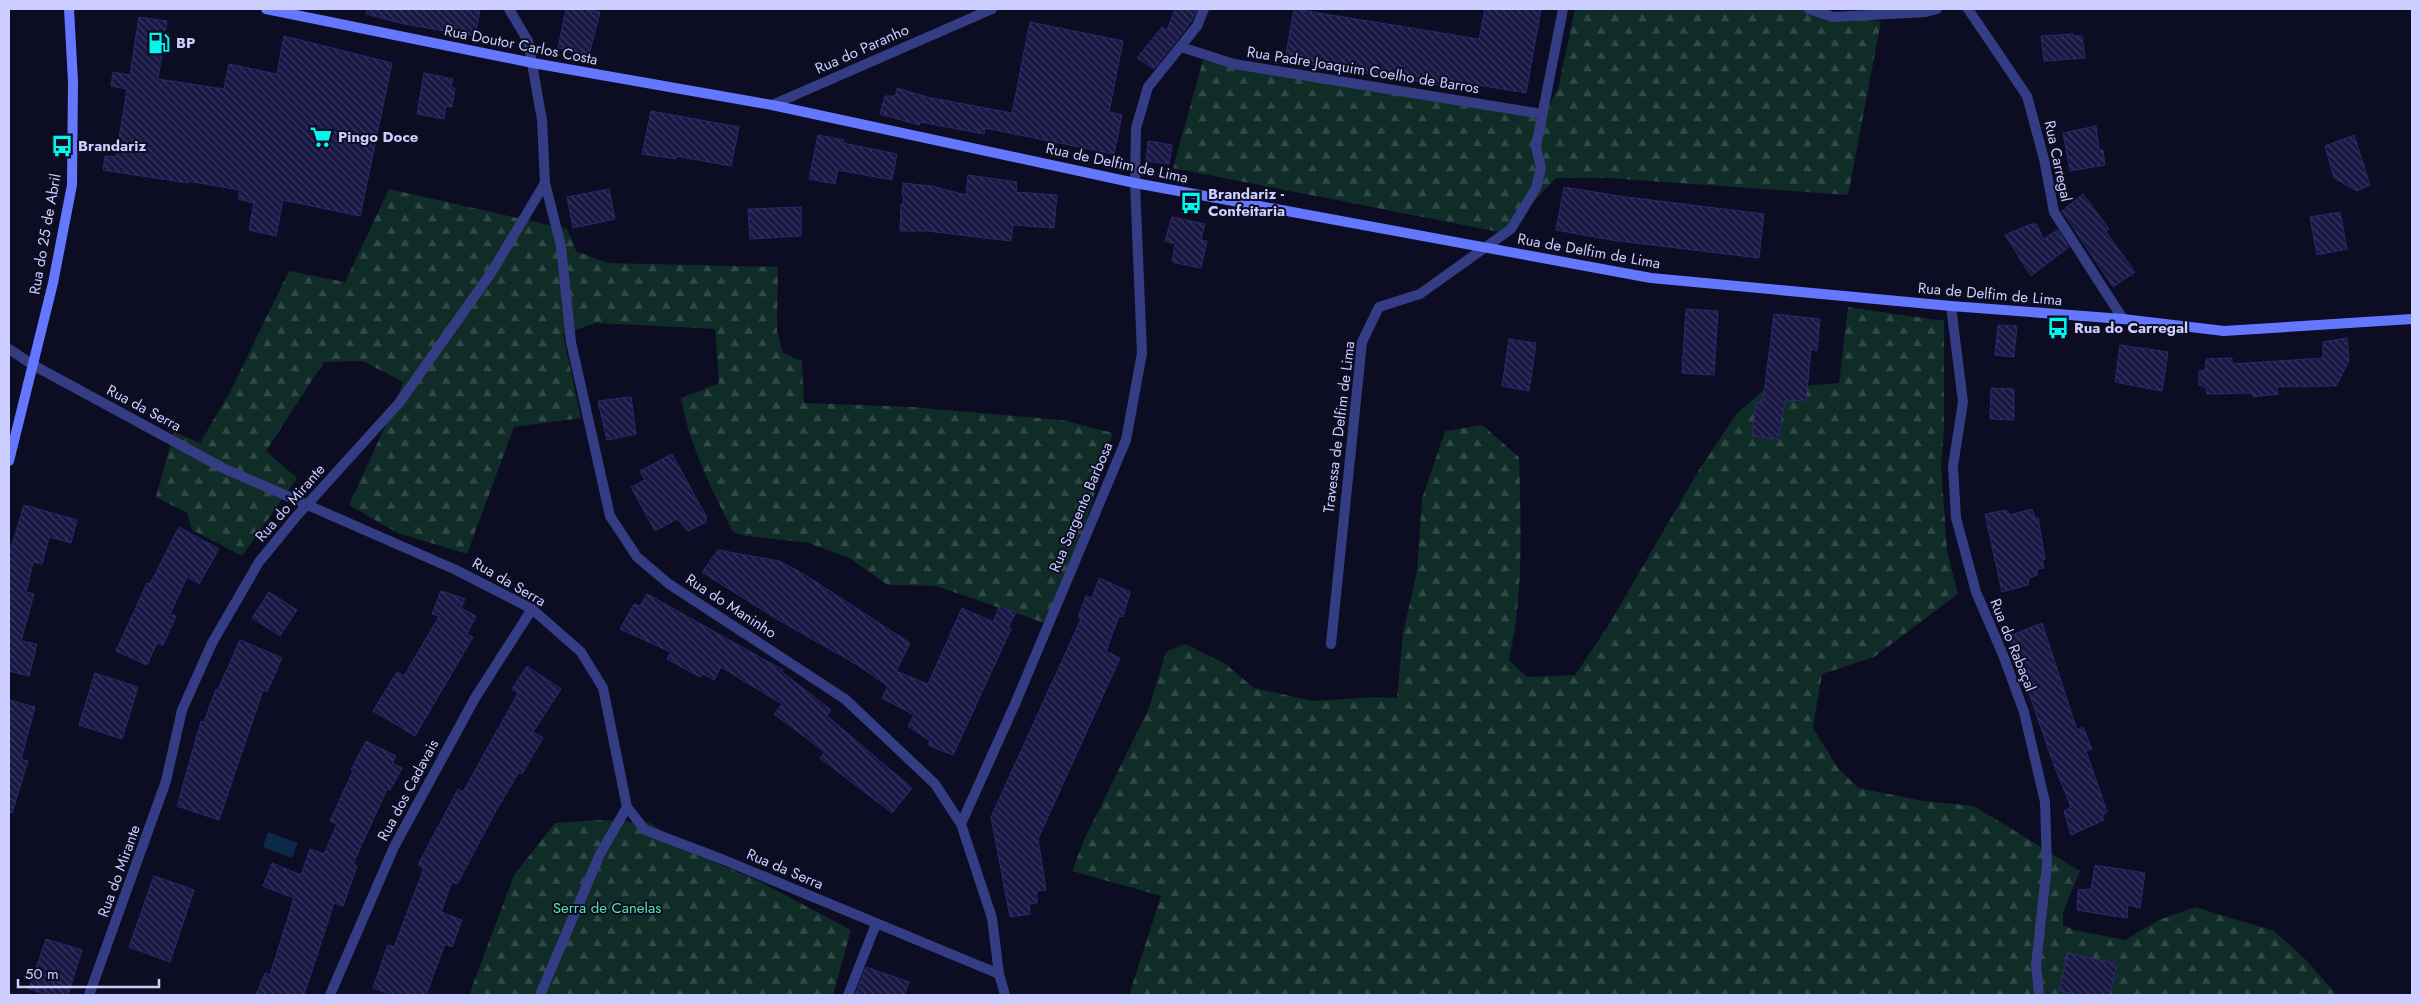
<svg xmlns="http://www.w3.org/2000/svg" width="2421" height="1004" font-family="Jost,sans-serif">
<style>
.forest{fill:url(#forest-firs)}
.water{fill:#092b48}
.building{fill:url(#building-back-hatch);stroke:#2b2871}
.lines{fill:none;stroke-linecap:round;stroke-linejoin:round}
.street{stroke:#343d83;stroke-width:10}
.secondary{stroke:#6377ff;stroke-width:10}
.labels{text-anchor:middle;stroke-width:4;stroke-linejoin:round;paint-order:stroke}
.poi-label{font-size:15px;font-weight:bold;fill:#ccceff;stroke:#0c0c22;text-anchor:start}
.street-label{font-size:15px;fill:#ccceff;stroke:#0c0c22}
.park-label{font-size:15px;fill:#52e5aa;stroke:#0c0c22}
</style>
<defs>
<pattern id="forest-firs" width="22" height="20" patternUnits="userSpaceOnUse" patternTransform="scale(1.25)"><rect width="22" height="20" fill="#0f2c26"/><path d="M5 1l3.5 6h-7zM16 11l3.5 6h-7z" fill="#314947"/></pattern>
<pattern id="building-back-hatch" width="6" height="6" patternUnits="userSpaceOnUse" patternTransform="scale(1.25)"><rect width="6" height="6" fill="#191743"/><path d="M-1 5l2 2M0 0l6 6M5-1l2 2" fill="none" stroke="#39385f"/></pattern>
</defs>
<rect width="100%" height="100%" fill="#0c0c22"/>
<path class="forest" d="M1575,9H1823L1881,22L1848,195L1609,178H1556L1504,233L1173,168L1203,60L1414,91L1542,118L1558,89Z
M389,189L567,229L576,251L608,263L778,267L777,332L783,353L802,361L804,403L912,407L1062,420L1113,433L1081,538L1050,625L936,586L888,585L849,558L809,543L746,536L733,532C712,490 689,445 681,398L719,383L715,329L596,323L563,334L581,418L514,427L467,554L398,533L349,505L390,416L403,382L363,361L324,362L266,451L297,478L242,556L192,530L187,513L156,497L174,432L200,443L230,392L289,271L345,282Z
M1848,307L1944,321V431L1941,465L1947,551L1958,594L1874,657L1822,674L1813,728L1838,768L1858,788L1924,801L1974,806L2080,871L2063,912V925L2074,930L2125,940L2159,920L2195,907L2274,931L2305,959L2337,995H1129L1161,896L1072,871L1084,840L1149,708L1166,652L1185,644L1224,663L1254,688L1313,701L1377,697L1397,698L1403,633L1417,571L1422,499L1445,431L1482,425L1519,457C1521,526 1524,593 1509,660L1527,677L1575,675L1608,626L1699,470L1737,413L1765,389L1839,383Z
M601,820L650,823L695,854L757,880L851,930L833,995H469L514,875L555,823Z"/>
<path class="water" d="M268,832L298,843L292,858L263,847Z"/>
<path class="building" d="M367,9H480L475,36L404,24L366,14Z
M566,9H584L600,12L589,55L558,48Z
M1175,9H1197L1191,22L1154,69L1137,58L1162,27L1167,30Z
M1294,9L1479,39L1485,9H1541L1526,93L1453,81L1452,87L1285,60Z
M139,17L167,21L158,79L224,89L229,64L277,74L284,36L392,63L360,216L283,200L276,236L249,230L254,203L238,199L240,190L188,181V183L103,170L105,156L116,157L127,89L111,86L113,72L130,75Z
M1030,22L1123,41L1109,112L1122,115L1114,154L985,128L984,134L920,122L919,125L880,114L885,96H895L897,88L927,97L1012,113Z
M2073,34V36H2082L2085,58L2044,61L2041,36Z
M424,73L453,79L451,87L455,88L452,107L446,106L444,119L417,114Z
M651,111L739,127L731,166L676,156V159L642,154Z
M2096,126L2099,150H2103L2105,165L2070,171L2063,133Z
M818,135L844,140L843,143L897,154L892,180L838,170L835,184L809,179Z
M2354,135L2370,185L2357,191L2334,178L2325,146Z
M1148,141L1172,145L1169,164L1146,161Z
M968,175L1017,182L1016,192L1057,195L1054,228L1013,225L1011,241L927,231H900L901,204H903L904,197H902L903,183L931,186L966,195Z
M1564,187L1619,196L1764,214L1759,258L1611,240L1556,230Z
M609,189L615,219L573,228L567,197Z
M2083,194L2109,229L2106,232L2135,272L2113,287L2062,211Z
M801,207V236L750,239L748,209Z
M2340,212L2347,249L2317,255L2310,217Z
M1172,217L1205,224L1201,240L1207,241L1201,268L1172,262L1175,244L1165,241Z
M2031,224H2037L2043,239L2058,230L2069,247L2031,276L2005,235Z
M1686,309L1718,311L1714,375L1682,373Z
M1774,314L1820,319L1817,351L1811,349L1806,400L1785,401L1778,439L1752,436L1756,403L1763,401Z
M1998,325L2017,326L2014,357L1995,355Z
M2347,338L2349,361L2336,386L2277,387L2278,394L2253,397L2252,393L2207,394L2206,387L2199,385V371H2205L2206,359L2232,358V364L2323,358V342Z
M1509,339L1536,343L1529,391L1502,386Z
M2120,345L2168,352L2162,391L2115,382Z
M1991,388L2014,389V420L1990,419Z
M631,397L636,434L607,440L598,401Z
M672,454L706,516V522L688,531L677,519L655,531L631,487L645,480L640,471Z
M24,505L77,520L71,543L49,537L42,564L33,562L26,592L34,594L21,641L37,644L29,676L9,671V555Z
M2032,509L2035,518H2038L2045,559L2042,560L2044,568L2037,569V575L2029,578L2028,585L2002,592L1985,514L2007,510L2009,515Z
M179,527L219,549L199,584L187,577L170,614L176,616L163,645L157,643L147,665L116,651L147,583L150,584Z
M718,550L779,561L802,573L910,643L896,671L928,684L962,608L993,622L999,607L1016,612L1008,628L1011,629L953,755L928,745L930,741L908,726L914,715L882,698L888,686L856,664L775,618L702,572Z
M1099,578L1130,592L1123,617L1119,616L1106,651L1120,658L1038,839L1046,890L1037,891V903L1029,904L1030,914L1010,917L991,817L1081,619L1078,618L1086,596L1092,598Z
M441,591L465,599L461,608L476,616L467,634L473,637L415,736L373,711L397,672L404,676L427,637L439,616L432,614Z
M269,592L297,610L280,636L252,618Z
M647,594L783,670L782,672L831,710L827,716L912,788L892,813L820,758L825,752L774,714L782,704L721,667L714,680L703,674L700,677L667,659L671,652L620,629L634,604L640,606Z
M2042,623L2077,730L2083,727L2092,749L2086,751L2107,812L2102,815L2104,820L2071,835L2064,811L2071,807L2054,765L2009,636Z
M240,640L282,658L267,692L263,690L219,820L177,806L201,721L204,722L216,689L218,690Z
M527,666L561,689L533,732L543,738L522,774L519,772L497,809L457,884L452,882L441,912L462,920L452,947L445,944L426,995H392L373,988L388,945L394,947L424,868L418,865L458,789L463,792L518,693L512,689Z
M95,673L138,687L122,739L79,725Z
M9,700L35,707L21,759L28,761L12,813L9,812Z
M366,741L396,756L392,763L402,768L390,790L387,789L353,864L357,866L343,906L334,903L304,995H256L265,973L270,975L294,898L263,886L272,863L301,875L310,849L324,854L337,824L330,821L353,771L351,770Z
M2095,865L2145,873L2140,908L2128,905L2127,918L2077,910L2078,890L2091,889Z
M154,876L194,890L170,962L129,947Z
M46,939L82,950L68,995H48L29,989Z
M2068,953L2117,964L2110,995H2081L2059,991Z
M866,967L909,982L904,995H855Z"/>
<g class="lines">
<path class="street" d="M1809,9L1833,17L1926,12L1937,9
M1968,9L2027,96L2044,159L2054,212L2123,319
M1181,47L1234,64L1542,114
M772,105L992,9
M545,183L561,246L571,342L610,516L637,557L669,584L845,699L935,784L961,824L992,918L999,974L1005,995
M1951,306L1963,402L1953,466L1956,518L1976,592L2003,655L2024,712L2045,802L2047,865L2036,965L2039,995
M9,349L33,365L223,468L456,570L532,609L581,652L603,688L627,807L645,830L724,860L999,974
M1331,644L1362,342L1379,307L1420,294L1511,229L1536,188L1541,168L1536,147L1563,9
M961,824L1015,704L1126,440L1142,353L1135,183L1136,128L1148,87L1197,26L1204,9
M89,995L166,781L182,710L212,643L259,562L295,518L399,403L491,273L545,183L542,120L528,41L509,9
M330,995L394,847L475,698L532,609
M540,995L600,854L627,807
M848,995L876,924"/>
<path class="secondary" d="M266,9L533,63L772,105L1135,183L1651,278L1951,306L2123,319L2224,331L2412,319
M9,461L53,283L72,185L73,82L69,9"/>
</g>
<defs>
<g id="fuel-bare" transform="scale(1.725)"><path d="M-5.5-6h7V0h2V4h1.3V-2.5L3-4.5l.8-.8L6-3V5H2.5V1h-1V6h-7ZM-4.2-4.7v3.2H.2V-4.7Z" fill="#00f7eb" stroke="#0c0c22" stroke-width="2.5" paint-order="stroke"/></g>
<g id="supermarket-bare" transform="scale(1.725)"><path d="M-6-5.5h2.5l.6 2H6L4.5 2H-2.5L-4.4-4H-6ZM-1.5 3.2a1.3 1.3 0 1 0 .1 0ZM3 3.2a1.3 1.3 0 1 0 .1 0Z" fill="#00f7eb" stroke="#0c0c22" stroke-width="2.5" paint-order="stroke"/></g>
<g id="bus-bare" transform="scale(1.725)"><path d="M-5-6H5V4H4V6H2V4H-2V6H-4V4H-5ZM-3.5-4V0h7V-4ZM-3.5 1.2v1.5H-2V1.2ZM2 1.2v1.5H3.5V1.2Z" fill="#00f7eb" stroke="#0c0c22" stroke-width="2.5" paint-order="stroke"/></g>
</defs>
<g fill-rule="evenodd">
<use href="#fuel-bare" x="159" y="43"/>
<use href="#supermarket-bare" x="321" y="137"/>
<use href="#bus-bare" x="62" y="146"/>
<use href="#bus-bare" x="1191" y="203"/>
<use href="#bus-bare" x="2058" y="328"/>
</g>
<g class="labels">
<g class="poi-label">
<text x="176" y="48">BP</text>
<text x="338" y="142">Pingo Doce</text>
<text x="78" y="151">Brandariz</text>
<text x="1208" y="199">Brandariz -<tspan x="1208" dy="17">Confeitaria</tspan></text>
<text x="2074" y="333">Rua do Carregal</text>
</g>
<g class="street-label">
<text transform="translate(521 45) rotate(11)" y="5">Rua Doutor Carlos Costa</text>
<text transform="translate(862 49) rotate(-24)" y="5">Rua do Paranho</text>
<text transform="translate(1363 70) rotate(9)" y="5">Rua Padre Joaquim Coelho de Barros</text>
<text transform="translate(2058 161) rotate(78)" y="5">Rua Carregal</text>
<text transform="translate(1117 163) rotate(12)" y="5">Rua de Delfim de Lima</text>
<text transform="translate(45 234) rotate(-80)" y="5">Rua do 25 de Abril</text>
<text transform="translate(1589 251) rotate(10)" y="5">Rua de Delfim de Lima</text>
<text transform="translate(1990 294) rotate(5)" y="5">Rua de Delfim de Lima</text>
<text transform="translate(144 408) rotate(28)" y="5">Rua da Serra</text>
<text transform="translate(1339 427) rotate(-83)" y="5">Travessa de Delfim de Lima</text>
<text transform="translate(290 503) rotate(-49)" y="5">Rua do Mirante</text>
<text transform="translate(1081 507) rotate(-67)" y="5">Rua Sargento Barbosa</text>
<text transform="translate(509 582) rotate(30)" y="5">Rua da Serra</text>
<text transform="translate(731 606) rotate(33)" y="5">Rua do Maninho</text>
<text transform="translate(2013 645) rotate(68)" y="5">Rua do Rabaçal</text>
<text transform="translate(408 790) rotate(-62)" y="5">Rua dos Cadavais</text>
<text transform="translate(785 869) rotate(23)" y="5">Rua da Serra</text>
<text transform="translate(119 871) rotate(-70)" y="5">Rua do Mirante</text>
</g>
<g class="park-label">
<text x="607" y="913">Serra de Canelas</text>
</g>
</g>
<rect width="2421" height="1004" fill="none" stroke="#ccceff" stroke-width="20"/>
<path d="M18 979v8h141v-8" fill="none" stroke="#ccceff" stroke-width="2.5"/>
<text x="25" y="979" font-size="15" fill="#ccceff" stroke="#0c0c22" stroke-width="4" paint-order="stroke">50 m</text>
</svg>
